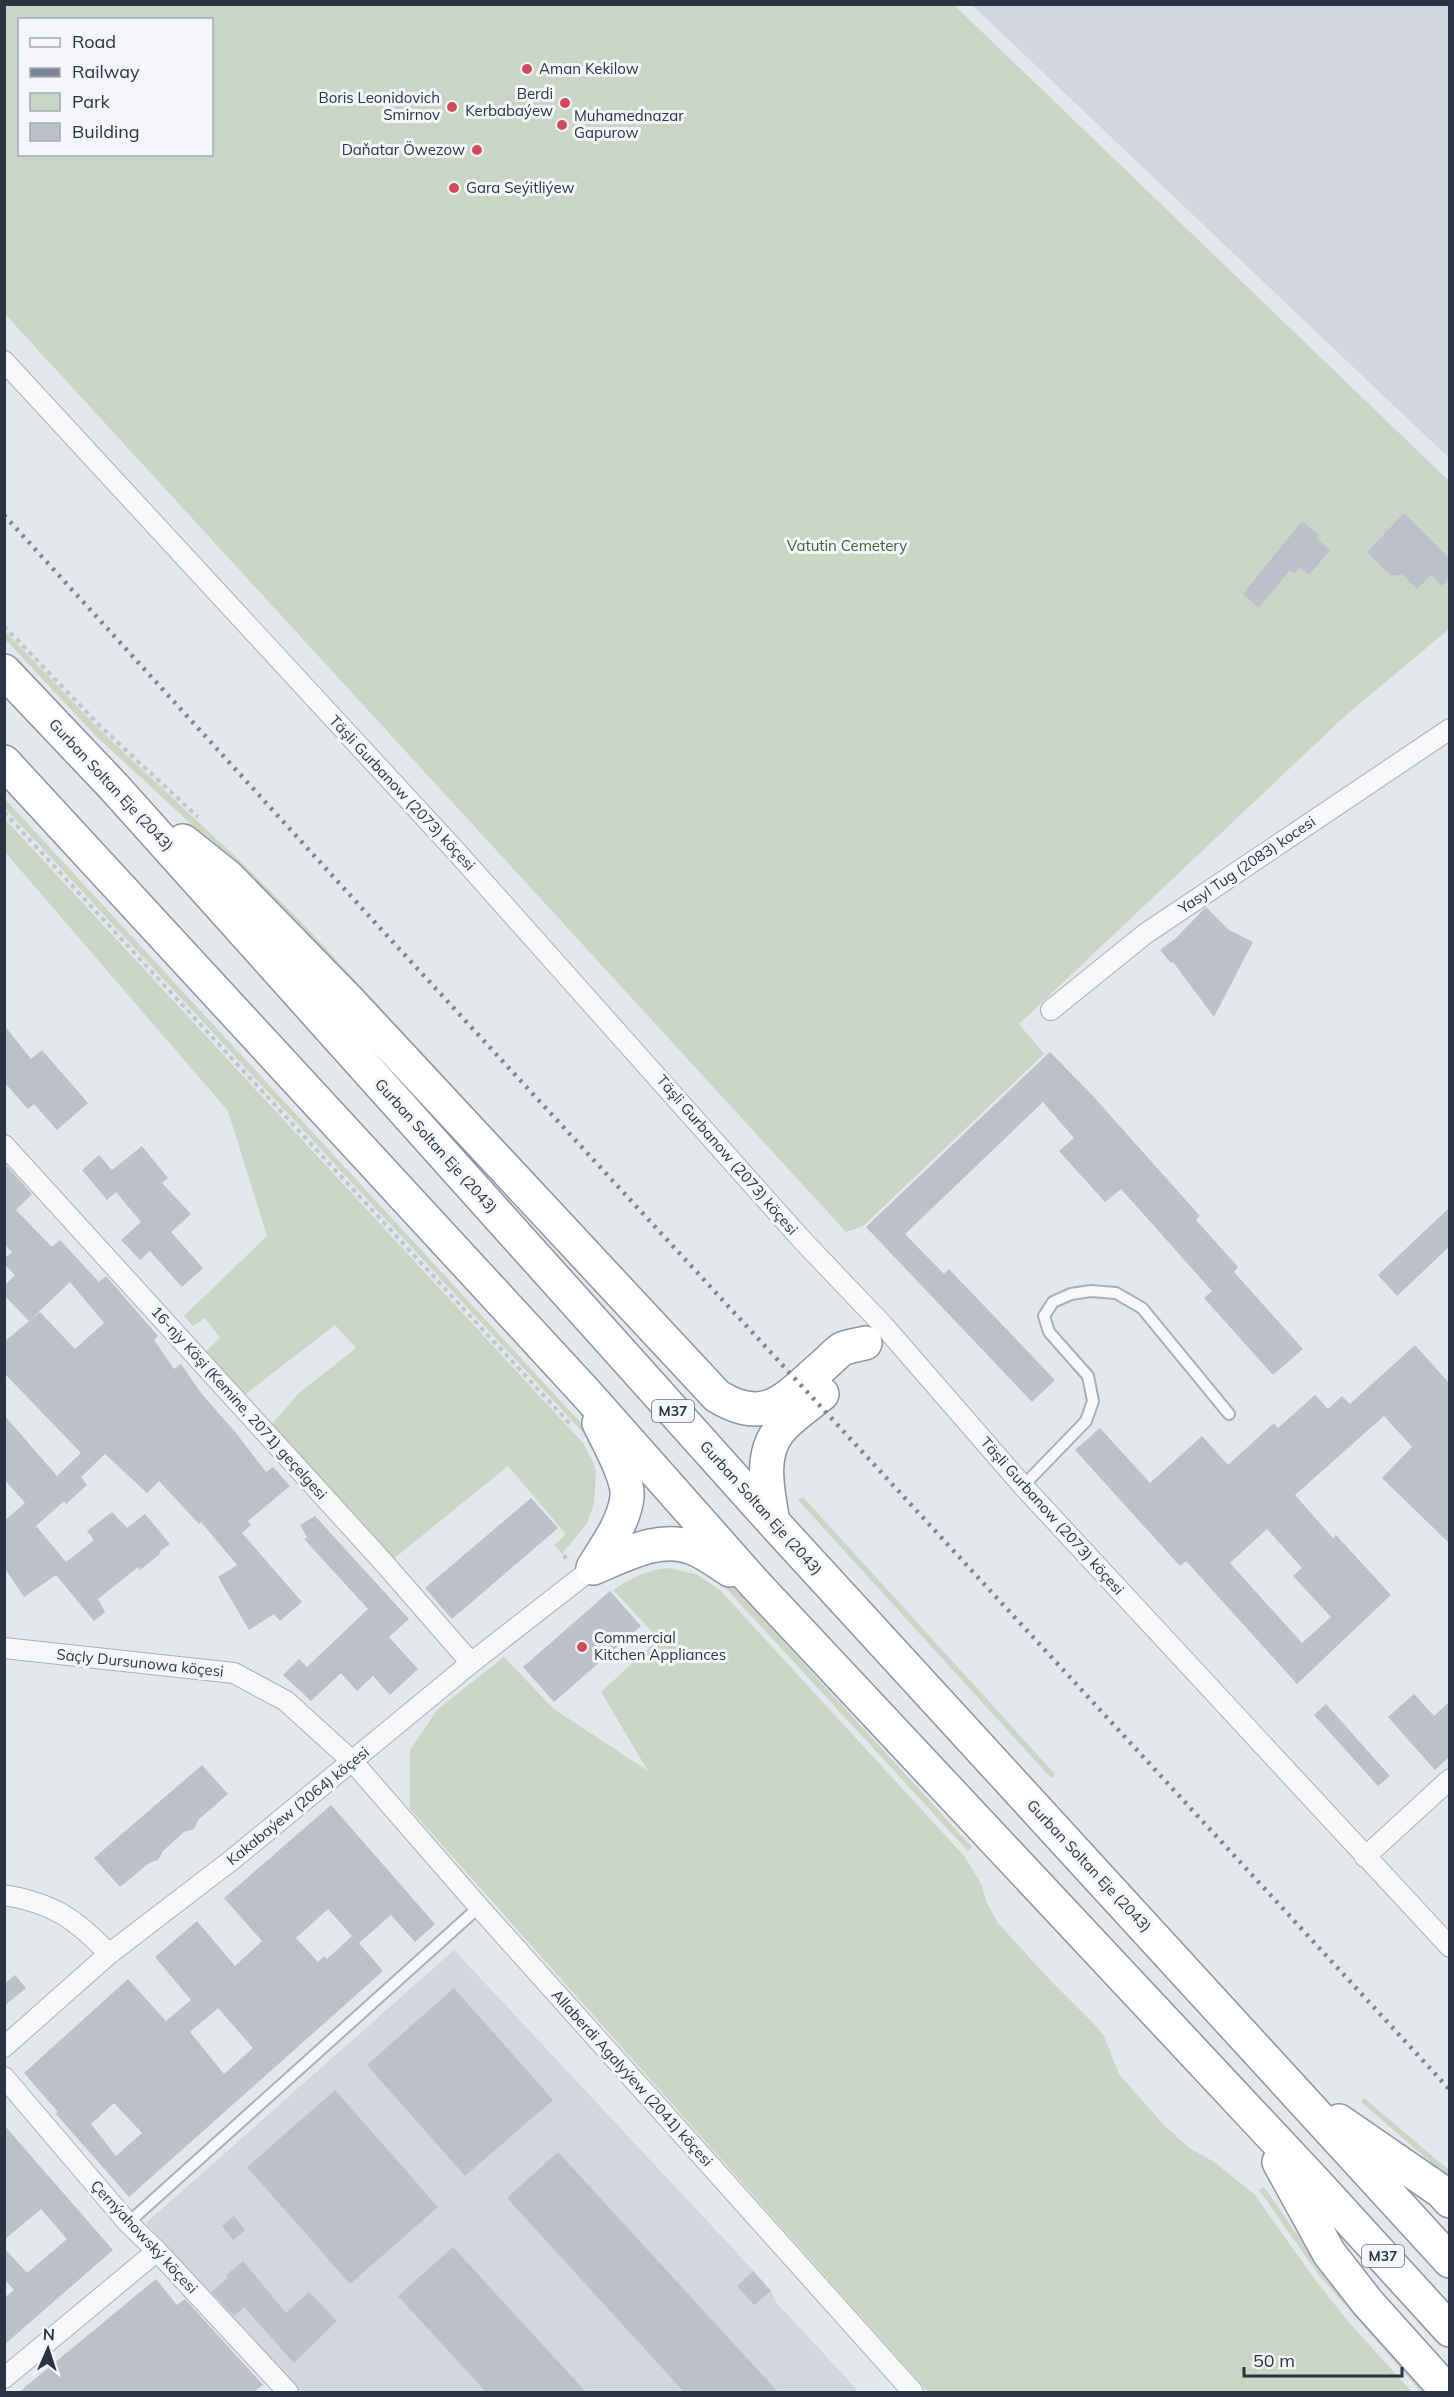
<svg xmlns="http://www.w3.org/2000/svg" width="1454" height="2397" font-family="Mulish,sans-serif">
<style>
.built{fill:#d2d6de}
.green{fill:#c9d6c5;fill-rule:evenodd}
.building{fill:#bbc0ca;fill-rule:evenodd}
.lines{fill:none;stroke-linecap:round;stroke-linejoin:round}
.lane-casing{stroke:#a9aeb7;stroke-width:14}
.street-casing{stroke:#a9aeb7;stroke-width:22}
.highway-casing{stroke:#8b94a3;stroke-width:36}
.path{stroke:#c2c5cb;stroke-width:4;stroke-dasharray:4.5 4.5;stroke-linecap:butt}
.lane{stroke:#f7f8fa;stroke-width:10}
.street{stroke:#f7f8fa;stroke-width:20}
.highway{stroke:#fff;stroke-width:33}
.rail{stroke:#7d8696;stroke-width:4.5;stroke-dasharray:3 6;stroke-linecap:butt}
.poi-dot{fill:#d1495b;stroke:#f4f6f9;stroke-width:2}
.labels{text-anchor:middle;stroke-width:6;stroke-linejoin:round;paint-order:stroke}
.shield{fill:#f4f6f9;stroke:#676e7b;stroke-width:1.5}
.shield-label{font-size:14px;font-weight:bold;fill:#2b3445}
.poi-label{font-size:15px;fill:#2b3445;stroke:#f4f6f9;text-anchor:start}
.park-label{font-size:15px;fill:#3f6138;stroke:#f4f6f9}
.street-label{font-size:15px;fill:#2b3445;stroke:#f4f6f9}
</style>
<rect width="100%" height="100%" fill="#e4e7ec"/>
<path class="built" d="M972,5H1449V458Z
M454,1950L753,2270L771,2291L776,2302L859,2392H301L146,2223Z"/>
<path class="green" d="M5,5H954L1449,481V629L1345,716L1019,1024L1044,1054L863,1226L846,1232L5,314ZM20,20H212V154H20Z
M4,630L100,730L240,861L305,926L716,1370L713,1373L235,865L95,735L5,639Z
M5,799L592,1435L588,1438L5,808Z
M4,818L583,1443L593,1462L596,1472L594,1504L587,1523L562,1554L554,1545L566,1534L508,1466L392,1560L271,1425L299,1393L356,1348L335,1325L243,1396L205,1352L220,1338L205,1318L193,1326L184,1316L267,1236L228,1111L5,852Z
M803,1497L1055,1774L1051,1778L798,1500Z
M668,1568L696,1574L721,1591L965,1857L981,1884L987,1903L998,1923L1050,1980L1093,2023L1104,2036L1119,2074L1163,2124L1189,2148L1214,2162L1254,2194L1314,2278L1346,2319L1412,2392H928L410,1809V1750L437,1710L504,1657L554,1709L648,1771L601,1692L659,1639L613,1590C631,1578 647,1570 668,1568Z
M720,1582H729L972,1847L968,1851Z
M1364,2098L1449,2170V2178L1361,2102Z
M1264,2187L1322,2270L1428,2392H1421L1318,2274L1259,2190Z"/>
<path class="building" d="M1404,513L1449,558V578L1442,586L1431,575L1417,589L1403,575H1390L1367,552Z
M1302,521L1319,535L1316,538L1330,550L1309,575L1300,567L1295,573L1290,570L1259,608L1243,594Z
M1206,907L1229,930L1253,942L1214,1017L1173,962L1171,963L1160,950L1176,938Z
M4,1025L31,1059L42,1050L88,1103L57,1130L34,1104L28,1109L5,1083Z
M1050,1052L1092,1095L1200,1216L1196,1220L1238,1267L1234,1272L1303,1349L1273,1375L1204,1298L1212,1291L1121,1189L1105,1202L1059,1151L1074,1138L1043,1102L905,1234L944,1274L949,1269L1055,1380L1032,1402L866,1227Z
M142,1146L168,1178L162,1183L191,1214L171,1232L203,1268L182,1287L150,1251L140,1260L121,1240L141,1222L116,1192L107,1200L82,1170L99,1155L112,1170Z
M4,1163L32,1194L16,1210L52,1247L60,1240L99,1282L106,1276L158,1336L154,1340L174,1369L181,1364L201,1393L236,1433L266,1472L273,1467L290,1486L248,1521L251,1525L242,1533L302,1602L280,1621L274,1614L249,1630L218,1577L237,1565L201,1522L199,1524L159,1481L147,1493L105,1454L81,1477L87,1485L66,1504L64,1501L36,1526L66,1562L94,1540L87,1531L112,1512L127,1528L145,1514L170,1544L159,1552L161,1553L140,1570L138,1567L98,1599L105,1612L94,1621L56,1575L24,1597L4,1567V1521L25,1503L4,1479V1415L57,1476L81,1453L4,1373V1342L40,1312L75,1349L104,1323L70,1282L29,1321L4,1295V1286L15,1275L4,1264V1259L12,1252L4,1244Z
M1449,1208V1247L1397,1296L1378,1275Z
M1415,1345L1449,1383V1543L1382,1478L1412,1447L1384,1416L1295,1495L1333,1538L1336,1535L1391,1595L1297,1684L1186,1561L1180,1566L1075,1450L1100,1428L1150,1483L1202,1436L1228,1465L1274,1423L1278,1428L1315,1395L1328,1409L1342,1396L1350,1404ZM1267,1529L1302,1568L1293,1576L1331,1617L1302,1643L1230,1563Z
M531,1498L558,1528L452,1619L425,1588Z
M315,1516L409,1619L389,1637L418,1669L390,1695L373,1676L357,1691L341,1673L311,1701L283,1675L299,1659L307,1667L368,1609L304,1539L307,1537L300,1525Z
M610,1591L641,1626L554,1702L523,1667Z
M1414,1694L1434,1716L1449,1702V1757L1435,1770L1388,1717Z
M1326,1704L1390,1776L1378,1786L1314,1715Z
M202,1765L228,1794L198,1820L194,1829L184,1832L163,1851L158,1860L149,1863L120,1887L94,1858Z
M331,1805L435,1924L415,1942L391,1915L359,1943L383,1971L129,2197L56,2114L58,2112L24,2073L128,1979L166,2021L191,2000L155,1957L197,1921L235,1966L262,1941L224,1898ZM328,1909L352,1936L327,1959L324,1956L318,1962L296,1938ZM218,2008L253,2048L224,2074L190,2032ZM114,2103L142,2133L116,2156L91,2124Z
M15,1975L26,1988L4,2006V1984Z
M454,1988L553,2100L465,2176L367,2065Z
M335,2090L438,2207L350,2284L247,2167Z
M4,2125L113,2250L4,2345V2298L14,2290L4,2279V2248L27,2273L67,2239L41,2209L4,2240Z
M558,2152L778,2392H684L507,2198Z
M234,2216L245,2230L233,2240L222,2226Z
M453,2247L586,2392H486L398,2296Z
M243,2261L286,2313L309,2292L337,2321L294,2363L244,2307L234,2316L211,2292L228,2278L226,2275Z
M753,2271L771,2291L754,2305L737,2286Z
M156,2279L177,2305L185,2299L263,2385L253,2392H19Z"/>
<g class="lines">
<g class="lane-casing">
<path id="lane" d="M1023,1486L1086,1421L1093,1401L1088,1376L1049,1332L1044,1316L1053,1302L1071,1294L1091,1291L1116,1293L1142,1308L1229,1414
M128,2223L479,1907"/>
</g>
<g class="street-casing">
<path id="street" d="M4,361L454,849L803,1241L884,1326L1023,1486L1450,1947
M1051,1010L1145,934L1450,729
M4,1145L385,1564L471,1663
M4,1648L234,1673L286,1701L353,1762L479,1907L913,2392
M1365,1857L1450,1779
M4,1895C53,1903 76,1919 109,1954
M4,2047L109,1954L233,1859L471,1663L593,1568
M4,2077L128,2223L157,2251L288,2392
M4,2378L157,2251"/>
</g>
<g class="highway-casing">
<path id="highway" d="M4,671L114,787L773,1522L1450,2261
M4,762L585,1392L756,1585L1316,2183L1450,2330
M183,841L228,877L348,1000L717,1396C767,1427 787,1397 824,1365C830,1360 836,1353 842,1349C849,1346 858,1345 865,1343
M773,1522C768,1492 759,1456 779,1431C790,1417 809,1405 822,1394
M593,1568C606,1546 624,1523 627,1497C629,1477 608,1442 599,1423
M593,1568C625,1555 659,1535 693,1548C706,1553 719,1563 730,1570
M1339,2121L1442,2192L1450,2201
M1279,2162L1329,2253L1368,2303L1448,2392"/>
</g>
<path class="path" d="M4,626L101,727L198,817
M4,812L572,1426
M563,1558L571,1553"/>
<use href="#lane" class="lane"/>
<use href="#street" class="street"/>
<use href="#highway" class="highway"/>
<path class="rail" d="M4,515L380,928L1450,2090"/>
</g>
<g class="poi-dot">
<circle cx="527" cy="69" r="6"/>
<circle cx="565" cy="103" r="6"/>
<circle cx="452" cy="107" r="6"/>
<circle cx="562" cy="125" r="6"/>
<circle cx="477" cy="150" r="6"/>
<circle cx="454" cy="188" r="6"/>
<circle cx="582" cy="1647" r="6"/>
</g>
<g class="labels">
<g class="shield">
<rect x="652" y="1400" width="42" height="22" rx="4.5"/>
<rect x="1362" y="2245" width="42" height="22" rx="4.5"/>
</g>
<g class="shield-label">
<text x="673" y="1416">M37</text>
<text x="1383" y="2261">M37</text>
</g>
<g class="poi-label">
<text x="539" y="74">Aman Kekilow</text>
<text x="553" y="99" text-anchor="end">Berdi<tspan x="553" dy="17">Kerbabaýew</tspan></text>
<text x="440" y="103" text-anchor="end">Boris Leonidovich<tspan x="440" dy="17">Smirnov</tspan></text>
<text x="574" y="121">Muhamednazar<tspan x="574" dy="17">Gapurow</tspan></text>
<text x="465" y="155" text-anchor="end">Daňatar Öwezow</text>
<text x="466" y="193">Gara Seýitliýew</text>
<text x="594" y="1643">Commercial<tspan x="594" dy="17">Kitchen Appliances</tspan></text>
</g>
<g class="park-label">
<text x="847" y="551">Vatutin Cemetery</text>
</g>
<g class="street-label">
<text transform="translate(111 785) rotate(47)" y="5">Gurban Soltan Eje (2043)</text>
<text transform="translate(402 793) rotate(47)" y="5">Täşli Gurbanow (2073) köçesi</text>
<text transform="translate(1247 865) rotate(-34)" y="5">Yasyl Tug (2083) kocesi</text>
<text transform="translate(436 1146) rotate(48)" y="5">Gurban Soltan Eje (2043)</text>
<text transform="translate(727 1155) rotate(49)" y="5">Täşli Gurbanow (2073) köçesi</text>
<text transform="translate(239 1403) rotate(48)" y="5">16-njy Köşi (Kemine, 2071) geçelgesi</text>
<text transform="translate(761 1508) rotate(48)" y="5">Gurban Soltan Eje (2043)</text>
<text transform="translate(1052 1516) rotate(48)" y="5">Täşli Gurbanow (2073) köçesi</text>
<text transform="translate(140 1663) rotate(6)" y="5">Saçly Dursunowa köçesi</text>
<text transform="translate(298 1806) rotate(-39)" y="5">Kakabaýew (2064) köçesi</text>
<text transform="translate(1089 1866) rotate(47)" y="5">Gurban Soltan Eje (2043)</text>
<text transform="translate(632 2078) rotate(48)" y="5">Allaberdi Agalyýew (2041) köçesi</text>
<text transform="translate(144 2237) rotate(47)" y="5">Çernýahowský köçesi</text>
</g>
</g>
<rect width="1454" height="2397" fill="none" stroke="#2b3445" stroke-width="12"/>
<rect x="18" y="18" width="195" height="138" fill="#f4f6f9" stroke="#a4a8b1" stroke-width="1.5"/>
<rect x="30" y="38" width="30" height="9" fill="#f7f8fa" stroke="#a4a8b1" stroke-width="1.5"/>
<text x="72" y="48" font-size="18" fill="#2b3445">Road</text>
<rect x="30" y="68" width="30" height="9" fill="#7d8696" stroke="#a4a8b1" stroke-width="1.5"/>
<text x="72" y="78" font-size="18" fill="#2b3445">Railway</text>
<rect x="30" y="93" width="30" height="18" fill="#c9d6c5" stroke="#a4a8b1" stroke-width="1.5"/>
<text x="72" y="108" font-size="18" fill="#2b3445">Park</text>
<rect x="30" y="123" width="30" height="18" fill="#bbc0ca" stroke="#a4a8b1" stroke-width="1.5"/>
<text x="72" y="138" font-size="18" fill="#2b3445">Building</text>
<g transform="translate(48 2349) rotate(3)" stroke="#f4f6f9" stroke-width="4.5" paint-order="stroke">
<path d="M0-4.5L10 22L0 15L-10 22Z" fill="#2b3445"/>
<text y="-9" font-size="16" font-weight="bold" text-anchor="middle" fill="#2b3445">N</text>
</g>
<path d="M1244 2367v9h158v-9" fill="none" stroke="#2b3445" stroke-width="3"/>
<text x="1253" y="2367" font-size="18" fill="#2b3445" stroke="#f4f6f9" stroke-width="4.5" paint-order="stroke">50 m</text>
</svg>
